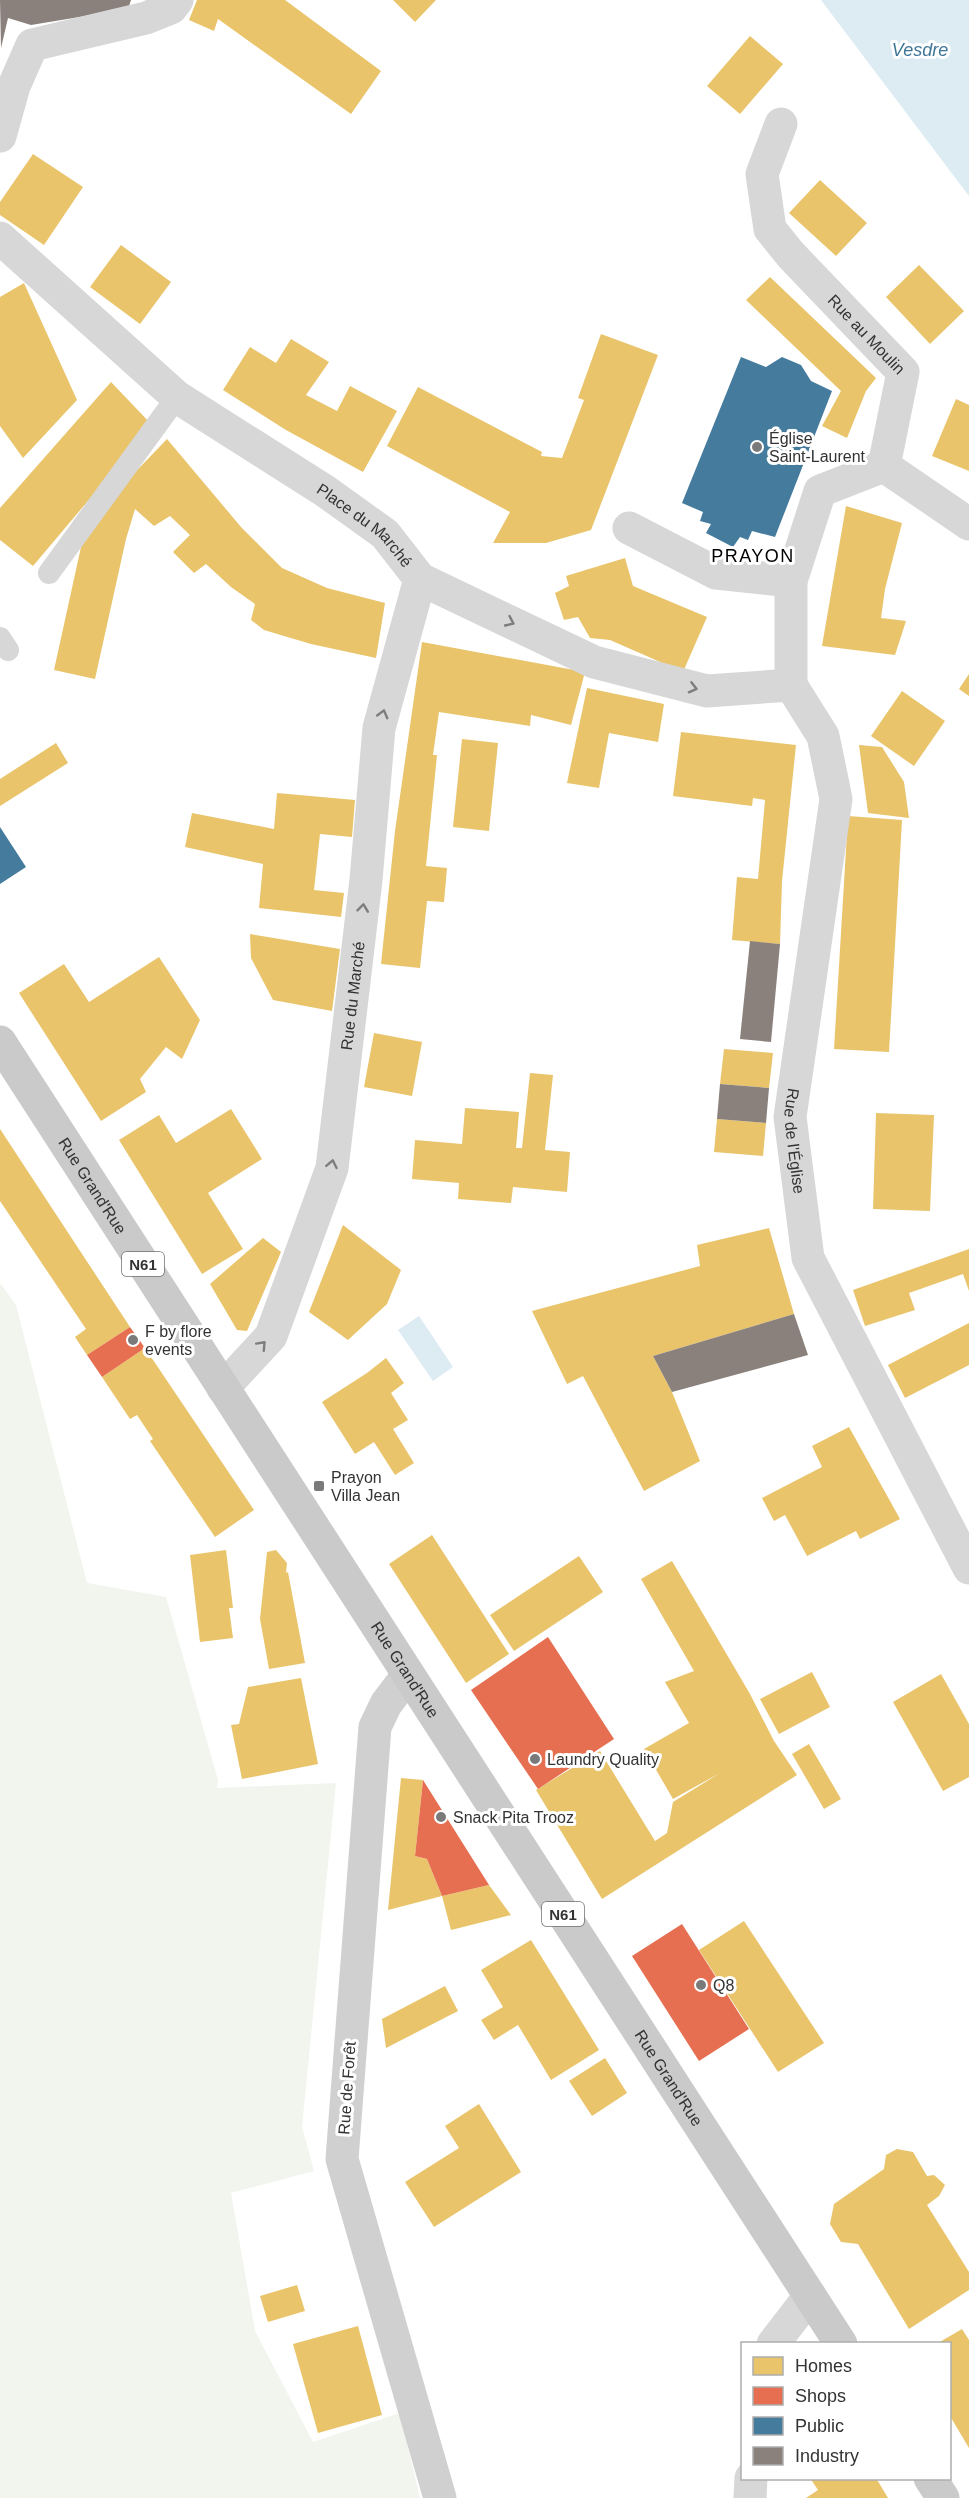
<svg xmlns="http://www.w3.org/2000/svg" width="969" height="2498" viewBox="0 0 969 2498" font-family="Helvetica,sans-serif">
<rect width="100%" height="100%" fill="#fff"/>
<polygon fill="#f1f5ed" points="0,1283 16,1305 87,1583 166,1597 218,1780 217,1788 336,1783 302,2127 314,2171 231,2193 255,2331 313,2442 400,2413 420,2498 0,2498"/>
<g fill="#ddebf3">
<polygon points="821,0 969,0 969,196"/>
<polygon points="419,1316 453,1367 433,1381 398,1330"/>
</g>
<g fill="#e9c46a">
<polygon points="197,0 285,0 381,71 351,114 218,19 214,31 189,20"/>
<polygon points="393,0 436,0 415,22"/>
<polygon points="750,36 783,64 740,114 707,86"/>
<polygon points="33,154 83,187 44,245 0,215 0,202"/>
<polygon points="820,180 867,223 836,256 789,213"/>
<polygon points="121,245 171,282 140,324 90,287"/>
<polygon points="919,265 964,311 930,344 886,297"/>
<polygon points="770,277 876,378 866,391 847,438 822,426 841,391 746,300"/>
<polygon points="24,283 77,400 23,458 0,426 0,297"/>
<polygon points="601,334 658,355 591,530 546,543 493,543 510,512 387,446 418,387 542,452 541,456 562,458 584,400 578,398"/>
<polygon points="291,339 329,362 306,395 337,411 350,386 397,411 363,472 286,430 223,390 250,347 276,363"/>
<polygon points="111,382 152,425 33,566 0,540 0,508"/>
<polygon points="956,399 969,405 969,471 932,456"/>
<polygon points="167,439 241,527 282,568 327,588 385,603 376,658 311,644 264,630 251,620 255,604 231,587 206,564 194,573 173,552 190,535 170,516 154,526 135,509 126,539 95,679 54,670 81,547 120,488"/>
<polygon points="846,506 902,523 885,589 881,618 906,621 895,655 822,646"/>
<polygon points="625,558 633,586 707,617 683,672 610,640 590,638 578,617 564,620 555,593 569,586 566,576"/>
<polygon points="422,642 585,672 571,725 531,715 530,726 439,712 433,755 437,755 426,866 447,868 444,902 427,901 420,968 381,964 395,831"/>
<polygon points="969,674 969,696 959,689"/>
<polygon points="587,688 664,704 658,742 609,733 599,788 567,783"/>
<polygon points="902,691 945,721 914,766 871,736"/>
<polygon points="681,732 796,745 782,881 780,944 732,940 737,877 758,879 765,800 753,798 752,806 673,796"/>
<polygon points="462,739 498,743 489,831 453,827"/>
<polygon points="56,743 68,763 0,806 0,779"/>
<polygon points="859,745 882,747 904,782 909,818 868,813"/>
<polygon points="277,793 355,800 352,837 320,834 314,890 344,893 341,917 259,908 263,864 185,847 192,813 274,829"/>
<polygon points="848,816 902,820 889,1052 834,1049"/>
<polygon points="250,934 340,949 332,1011 273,1000 251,958"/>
<polygon points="159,957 200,1020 182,1059 166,1047 140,1079 146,1092 101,1121 19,993 64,964 89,1002"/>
<polygon points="374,1033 422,1042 412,1096 364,1087"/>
<polygon points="724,1049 773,1053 769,1088 720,1084"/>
<polygon points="530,1073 553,1075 545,1150 570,1152 567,1192 513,1187 511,1203 458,1199 459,1183 412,1179 415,1140 462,1144 465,1108 519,1112 516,1148 522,1148"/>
<polygon points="231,1109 262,1159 208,1193 243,1249 202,1274 119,1140 159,1115 176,1143"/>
<polygon points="876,1113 934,1115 930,1211 873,1209"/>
<polygon points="717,1119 766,1123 763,1156 714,1152"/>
<polygon points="0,1129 130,1327 87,1355 75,1337 86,1329 0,1201"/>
<polygon points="343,1225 401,1270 387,1304 348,1340 309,1312"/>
<polygon points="769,1228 794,1314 653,1356 672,1392 700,1461 644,1491 583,1376 567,1384 532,1311 700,1266 697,1245"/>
<polygon points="263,1238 281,1252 247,1331 237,1330 210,1284"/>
<polygon points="969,1249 969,1291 963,1274 909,1293 915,1310 865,1326 853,1290"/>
<polygon points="969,1323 969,1365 905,1398 888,1365"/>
<polygon points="145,1348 254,1510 215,1537 150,1441 153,1439 137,1415 130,1419 102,1377"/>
<polygon points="386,1358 404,1383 391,1393 408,1420 393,1429 414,1463 395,1475 374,1442 355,1454 322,1402 367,1373"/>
<polygon points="849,1427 900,1519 860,1539 856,1531 807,1556 785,1515 774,1521 762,1498 822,1467 812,1446"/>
<polygon points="432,1535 509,1654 466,1683 389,1564"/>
<polygon points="226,1550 233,1608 229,1608 233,1638 200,1642 190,1555"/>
<polygon points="276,1550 287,1563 286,1573 288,1572 305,1663 269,1669 260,1619 267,1552"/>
<polygon points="579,1556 603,1592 514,1651 490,1615"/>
<polygon points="672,1561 750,1694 774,1741 797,1775 602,1899 536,1790 600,1751 655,1841 667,1833 673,1802 720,1773 673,1799 644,1749 689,1723 665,1682 694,1671 641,1579"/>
<polygon points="812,1672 830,1707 779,1734 760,1699"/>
<polygon points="941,1674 969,1724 969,1777 943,1791 893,1702"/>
<polygon points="301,1678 318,1764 242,1779 231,1725 239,1724 248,1687"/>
<polygon points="809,1744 841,1799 824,1809 792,1754"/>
<polygon points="401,1778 423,1780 415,1856 427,1859 442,1896 388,1910"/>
<polygon points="489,1885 511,1915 451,1930 442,1896"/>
<polygon points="744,1921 824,2043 778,2072 699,1950"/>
<polygon points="531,1940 599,2050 551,2080 518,2025 494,2040 481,2020 503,2007 481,1970"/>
<polygon points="445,1986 458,2011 386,2048 382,2019"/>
<polygon points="605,2058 627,2093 592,2116 569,2081"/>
<polygon points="479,2104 521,2172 434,2227 405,2182 459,2148 445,2126"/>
<polygon points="897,2149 913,2152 927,2176 934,2175 945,2185 939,2196 927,2205 969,2272 969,2290 909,2329 858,2244 841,2242 830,2224 834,2204 884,2169 886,2155"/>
<polygon points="297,2285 305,2311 268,2322 260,2296"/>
<polygon points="358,2326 382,2415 318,2433 293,2344"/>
<polygon points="962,2329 969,2340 969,2448 950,2416 950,2343 938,2343"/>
<polygon points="810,2478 876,2478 888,2498 806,2498 818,2490"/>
</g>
<g fill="#e76f51">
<polygon points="130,1327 145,1348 102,1377 87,1355"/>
<polygon points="548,1637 614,1739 538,1789 471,1690"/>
<polygon points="423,1780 489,1885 442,1896 427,1859 415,1856"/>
<polygon points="682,1924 749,2029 699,2061 632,1956"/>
</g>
<g fill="#457b9d">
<polygon points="741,357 766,367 782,357 801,365 811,381 832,391 775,537 752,531 748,540 740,537 733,547 706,533 711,524 700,521 703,512 682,503"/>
<polygon points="0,827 26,867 0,884"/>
</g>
<g fill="#8a817c">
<polygon points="0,0 131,0 128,9 31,25 8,18 1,48"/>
<polygon points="750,941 780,944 771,1042 740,1039"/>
<polygon points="720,1084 769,1088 766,1123 717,1119"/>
<polygon points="794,1314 808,1355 672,1392 653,1356"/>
</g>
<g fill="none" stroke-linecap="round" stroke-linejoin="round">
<g stroke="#d7d7d7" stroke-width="22">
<polyline points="49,573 177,397"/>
<polyline points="0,638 8,650"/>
</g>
<g stroke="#d7d7d7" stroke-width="33">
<path id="s1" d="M781 124 762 174 770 229 791 255 903 372 884 466"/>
<polyline points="0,136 14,86 32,45 146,18 171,8 177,0"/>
<path id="s2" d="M0 238 177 397 325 491 385 534 420 579 594 662 707 691 791 685"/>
<polyline points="884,466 969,524"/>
<polyline points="629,528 716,573 791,581"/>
<path id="s3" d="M791 685 823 736 836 799 790 1117 808 1258 969 1568"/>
<polyline points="791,685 791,581 820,491 884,466"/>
<path id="s4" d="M223 1388 271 1336 332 1168 366 880 379 728 420 579"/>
<polyline points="773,2344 810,2296"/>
<polyline points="750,2498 751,2478"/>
</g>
<polyline stroke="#d0d0d0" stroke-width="33" points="408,1675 386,1704 375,1727 342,2159 440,2498"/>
<g stroke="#cacaca" stroke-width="33">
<path id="s5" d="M0 1042 841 2344"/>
<polyline points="930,2478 943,2498"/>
</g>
</g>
<defs><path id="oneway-chevron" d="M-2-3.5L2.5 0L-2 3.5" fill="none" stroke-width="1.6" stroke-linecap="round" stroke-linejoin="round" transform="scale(1.5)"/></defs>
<g stroke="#7d7d7d">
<use href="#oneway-chevron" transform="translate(510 622) rotate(25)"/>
<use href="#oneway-chevron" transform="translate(693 688) rotate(14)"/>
<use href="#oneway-chevron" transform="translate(383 714) rotate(-75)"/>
<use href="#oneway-chevron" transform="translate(363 908) rotate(-83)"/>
<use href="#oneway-chevron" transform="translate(332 1164) rotate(-79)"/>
<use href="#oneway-chevron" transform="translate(262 1345) rotate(-47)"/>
</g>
<g fill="#7a7a7a" stroke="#fff" stroke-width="2">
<circle cx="757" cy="447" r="6"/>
<circle cx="133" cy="1340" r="6"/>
<rect x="313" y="1480" width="12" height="12" rx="3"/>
<circle cx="535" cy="1759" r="6"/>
<circle cx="441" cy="1817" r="6"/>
<circle cx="701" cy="1985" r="6"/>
</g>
<g text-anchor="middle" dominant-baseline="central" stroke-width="6" stroke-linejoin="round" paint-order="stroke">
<g fill="#fff" stroke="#707070" stroke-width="1.5">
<rect x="122" y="1252" width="42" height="24" rx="4.5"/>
<rect x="542" y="1902" width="42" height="24" rx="4.5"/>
</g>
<g font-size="15" font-weight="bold" fill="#333">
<text x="143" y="1264">N61</text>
<text x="563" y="1914">N61</text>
</g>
<g font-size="16" fill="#333" stroke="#fff">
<text stroke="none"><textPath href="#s1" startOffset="252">Rue au Moulin</textPath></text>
<text stroke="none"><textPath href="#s2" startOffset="466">Place du Marché</textPath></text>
<text stroke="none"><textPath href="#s4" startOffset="423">Rue du Marché</textPath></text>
<text stroke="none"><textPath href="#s3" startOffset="470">Rue de l'Église</textPath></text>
<text stroke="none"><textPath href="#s5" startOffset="171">Rue Grand'Rue</textPath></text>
<text stroke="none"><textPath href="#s5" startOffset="747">Rue Grand'Rue</textPath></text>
<text stroke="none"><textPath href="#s5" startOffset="1233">Rue Grand'Rue</textPath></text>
<text transform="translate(347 2088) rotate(-86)">Rue de Forêt</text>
</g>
<g font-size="16" fill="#333" stroke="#fff" text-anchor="start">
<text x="769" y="438">Église<tspan x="769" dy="18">Saint-Laurent</tspan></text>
<text x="145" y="1331">F by flore<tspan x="145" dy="18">events</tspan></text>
<text x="331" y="1477">Prayon<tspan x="331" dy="18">Villa Jean</tspan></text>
<text x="547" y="1759">Laundry Quality</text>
<text x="453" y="1817">Snack Pita Trooz</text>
<text x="713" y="1985">Q8</text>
</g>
<g font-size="18" font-style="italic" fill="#3f7597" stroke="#fff">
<text x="920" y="50">Vesdre</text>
</g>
<g font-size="18" letter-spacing="1.5" fill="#000" stroke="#fff">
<text x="753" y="556">PRAYON</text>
</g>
</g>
<rect x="741" y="2342" width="210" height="138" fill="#ffffff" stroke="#adadad" stroke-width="1.5"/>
<rect x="753" y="2357" width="30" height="18" fill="#e9c46a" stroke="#adadad" stroke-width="1.5"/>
<text x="795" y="2372" font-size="18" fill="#333333">Homes</text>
<rect x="753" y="2387" width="30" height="18" fill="#e76f51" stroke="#adadad" stroke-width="1.5"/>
<text x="795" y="2402" font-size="18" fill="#333333">Shops</text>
<rect x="753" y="2417" width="30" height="18" fill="#457b9d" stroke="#adadad" stroke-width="1.5"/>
<text x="795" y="2432" font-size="18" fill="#333333">Public</text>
<rect x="753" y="2447" width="30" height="18" fill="#8a817c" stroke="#adadad" stroke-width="1.5"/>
<text x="795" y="2462" font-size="18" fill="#333333">Industry</text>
</svg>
